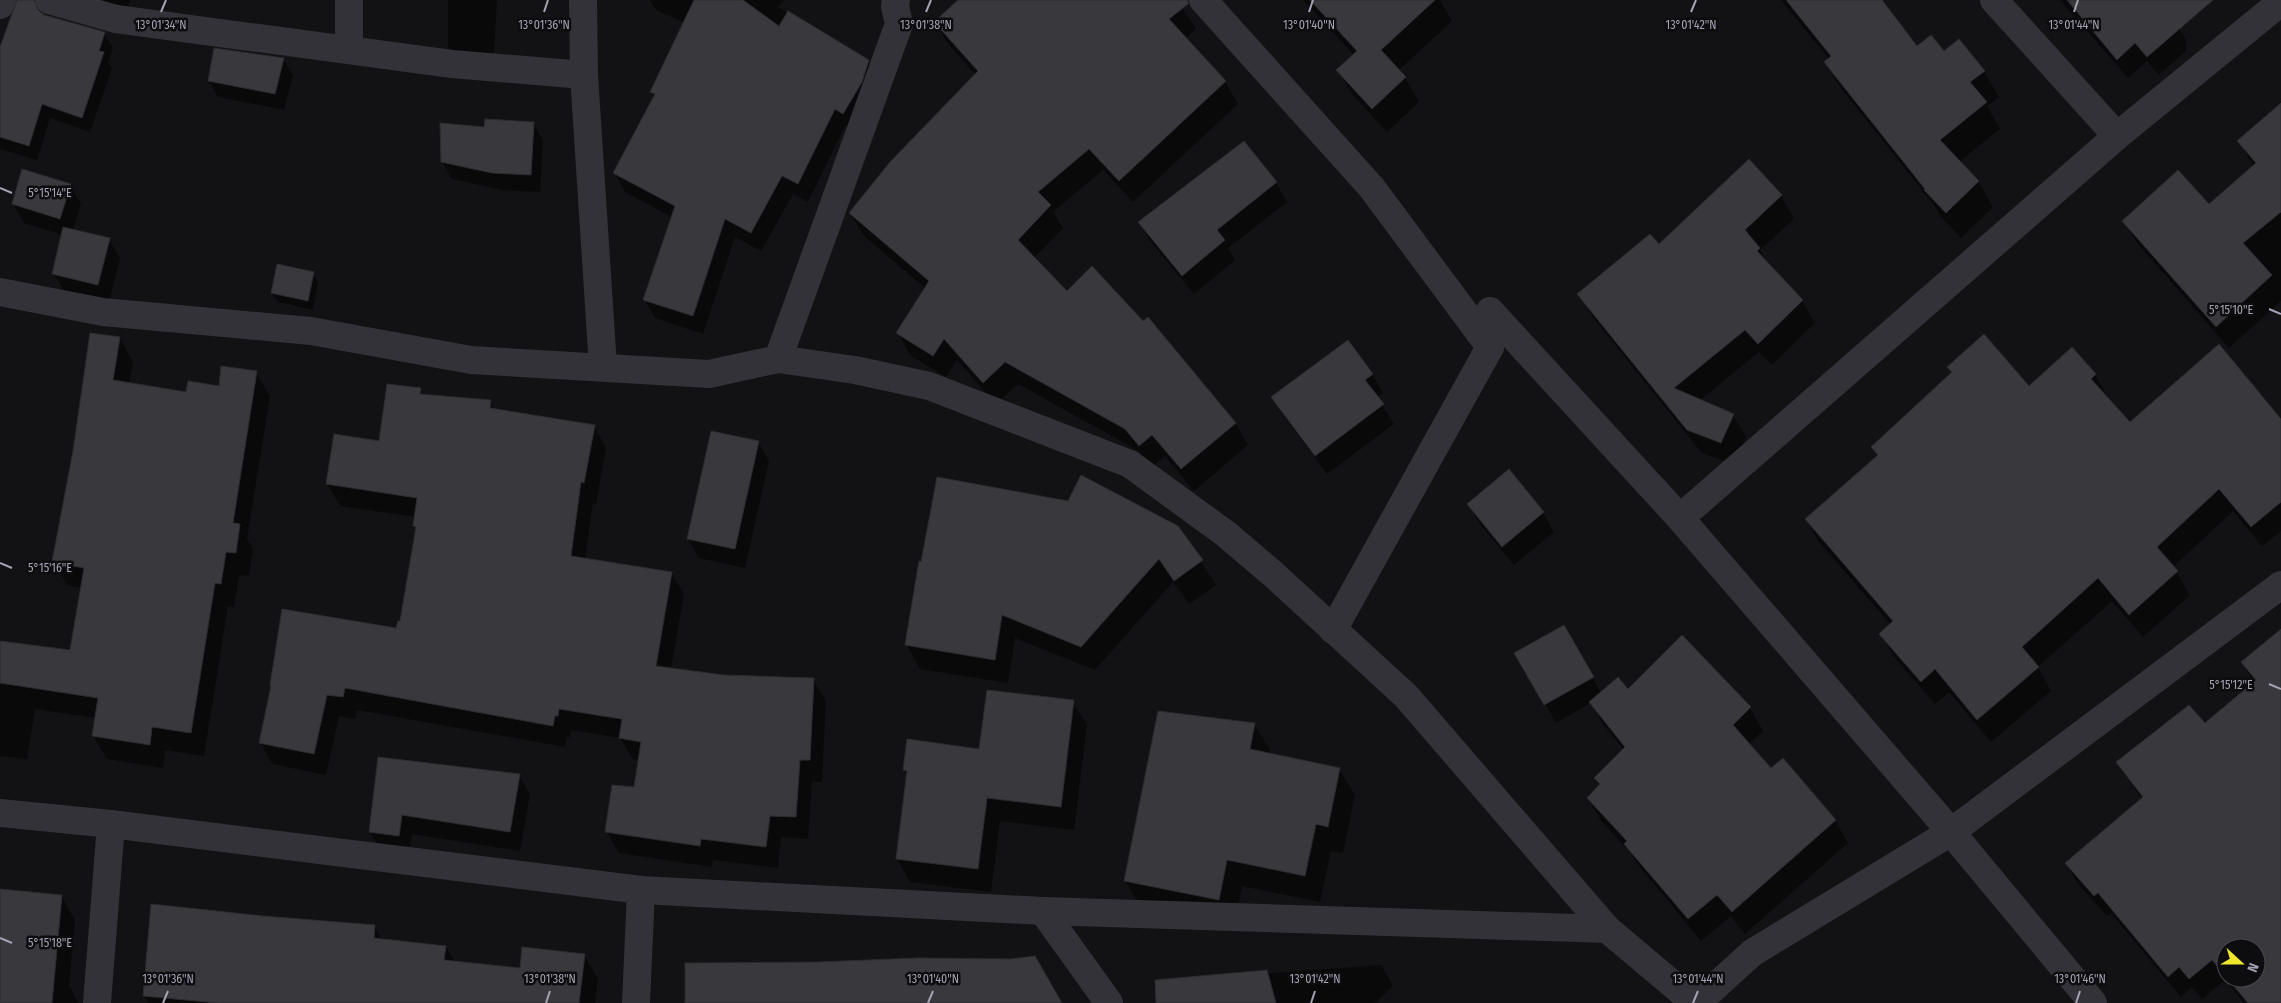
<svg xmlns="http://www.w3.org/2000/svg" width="2281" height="1003" viewBox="0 0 2281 1003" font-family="'Fira Sans Condensed',sans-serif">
<rect width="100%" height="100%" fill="#121113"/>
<g fill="#0007" fill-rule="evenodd">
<polygon points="41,0 130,0 124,19"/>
<polygon points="448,0 497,0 493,66 457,63 448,47"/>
<polygon points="650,0 784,0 778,7 868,61 879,79 854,131 845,126 808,202 793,194 761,251 735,237 703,334 655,318 645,300 672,217 625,192 615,173 655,98 651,92 685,23 656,10"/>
<polygon points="960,0 1177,0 1196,29 1185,38 1225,82 1238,104 1133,202 1103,170 1053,212 1063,228 1034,258 1067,292 1235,423 1248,445 1194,491 1165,456 1152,467 1139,451 1018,384 996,404 957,360 946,377 910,355 898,333 926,289 863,235 850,213 976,75 948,44 935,22"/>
<polygon points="1303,0 1440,0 1452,21 1399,70 1405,78 1419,102 1387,132 1352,94 1338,70 1354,55"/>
<polygon points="1781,0 1878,0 1917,48 1944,53 1984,71 1999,97 1987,106 2000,129 1959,162 1978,181 1993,207 1961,238 1940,216 1934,205 1840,87 1825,62 1829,59"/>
<polygon points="2060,0 2157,0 2175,21 2186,40 2186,51 2159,75 2147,61 2128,78"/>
<polygon points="34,1 42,15 104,33 113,48 108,62 112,68 90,132 50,118 37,160 0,149 0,50 10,18 17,5"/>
<polygon points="283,59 293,75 284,110 218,97 209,81"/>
<polygon points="2281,112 2281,301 2229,348 2137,243 2124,221 2209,206 2254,167 2239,141"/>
<polygon points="533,123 543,140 540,192 502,190 452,179 442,162 486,129"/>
<polygon points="1244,142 1276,183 1287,202 1228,248 1235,260 1194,294 1150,241 1140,223"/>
<polygon points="1749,161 1781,196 1794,219 1760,250 1769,266 1802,301 1815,323 1772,365 1759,352 1699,401 1733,415 1746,437 1734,465 1701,452 1592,316 1579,294 1659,246"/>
<polygon points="70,185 81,204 73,230 109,239 120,258 109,303 65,292 54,274 63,235 24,223 13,204"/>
<polygon points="313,273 318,283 313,310 278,302 272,293"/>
<polygon points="120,338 133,362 129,384 187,393 220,387 256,373 270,396 247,539 253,549 249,576 239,575 234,607 228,606 204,756 165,750 163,768 107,759 93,736 96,718 35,709 27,759 0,756 0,642 71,652 82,588 67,585 54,562"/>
<polygon points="2219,346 2281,418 2281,531 2262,546 2233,511 2173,567 2190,595 2143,637 2112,601 2038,667 2051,691 1991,742 1949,692 1935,704 1894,657 1881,634 1891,625 1819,542 1806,519 1878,456 1873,447 1952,373 1949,367 2029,387 2095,375 2108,397 2107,399 2129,424"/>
<polygon points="1372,374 1383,393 1377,397 1394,424 1327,474 1284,416 1273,397"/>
<polygon points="420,389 423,395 490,401 495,410 594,426 606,448 596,504 593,503 585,559 671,573 684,594 671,669 723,676 813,680 826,701 822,782 812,781 808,839 781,837 778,868 713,860 712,867 619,853 606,831 635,789 639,761 633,759 620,738 571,730 570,737 567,737 565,747 357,710 355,719 339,716 326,775 272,764 260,742 397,629 401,623 417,530 414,526 416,517 340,506 327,484 380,443"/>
<polygon points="758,442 769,461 745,568 699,558 688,539"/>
<polygon points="1508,471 1543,513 1554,532 1514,565 1479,523 1469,504"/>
<polygon points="1177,526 1216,585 1189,604 1173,582 1095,670 1015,638 1008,683 920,669 907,645"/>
<polygon points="1564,626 1601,693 1627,691 1750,708 1763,731 1749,744 1771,769 1835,820 1848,843 1745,934 1731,916 1701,941 1639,866 1631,853 1601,821 1588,798 1600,787 1595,779 1624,750 1603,724 1591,703 1556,723 1516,653"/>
<path d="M2281 631V1003H2244L2225 980 2202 999 2192 987 2181 997 2111 913 2107 916 2078 884 2066 863 2142 799 2117 762 2205 724 2254 683 2243 663ZM2226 948H2256V978H2226Z"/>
<polygon points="1073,702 1087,725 1074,830 1000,821 991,892 910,882 897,859 907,776 904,770 980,751"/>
<polygon points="1254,724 1270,750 1269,754 1339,769 1355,795 1343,853 1331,851 1320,902 1242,886 1234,926 1141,908 1125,881"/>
<polygon points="380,758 519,775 530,794 520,851 412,834 409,854 381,851 370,832"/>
<polygon points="0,890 62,897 75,920 69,985 78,1003 0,1003"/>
<polygon points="262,918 374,926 382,940 446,947 455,962 521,970 584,955 598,979 595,1003 148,1003 144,995"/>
<polygon points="1381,965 1393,986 1375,1003 1173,1003 1166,981"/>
</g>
<g fill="#39383d" stroke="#2c2b2f">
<polygon points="17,0 34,0 38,10 44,15 105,32 99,51 104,52 82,118 42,104 29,146 0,137 0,47"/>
<polygon points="694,0 743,0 779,26 788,11 869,60 862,82 843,114 835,109 798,184 782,176 751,233 725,219 693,316 643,300 675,206 613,173 655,94 650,92"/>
<polygon points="958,0 1188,0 1188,4 1169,19 1226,81 1119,181 1089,149 1038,192 1051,205 1018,240 1067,291 1092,266 1143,321 1148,317 1236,423 1181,469 1152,435 1139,446 1125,429 1005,362 983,383 944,339 933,356 896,333 929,281 849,213 890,162 978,71 934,22"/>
<polygon points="1310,0 1435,0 1381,50 1406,77 1372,109 1336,70 1357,51"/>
<polygon points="1786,0 1882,0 1917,46 1931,35 1944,51 1959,39 1985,71 1970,82 1987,102 1940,140 1979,181 1946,213 1924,190 1925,189 1824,62 1831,56"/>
<polygon points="2067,0 2213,0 2147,57 2135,43 2117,60"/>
<polygon points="214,48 284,58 275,94 208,81"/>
<polygon points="2281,103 2281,212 2243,243 2272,275 2216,327 2122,221 2178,170 2209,204 2256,163 2237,141"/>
<polygon points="485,119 534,122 531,175 492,173 441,162 440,123 484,127"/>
<polygon points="1244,141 1277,182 1217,230 1225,240 1182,276 1138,222"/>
<polygon points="1749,159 1782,195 1745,230 1760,248 1757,251 1803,300 1758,344 1745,330 1674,388 1734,414 1721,443 1687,430 1577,294 1650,234 1659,244"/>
<polygon points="22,169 71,184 60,219 12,204"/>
<polygon points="63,227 110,238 98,285 52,274"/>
<polygon points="277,264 314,272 308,301 271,293"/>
<polygon points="90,333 120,337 113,380 186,392 188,381 219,386 221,366 257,371 233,523 240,524 236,553 226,552 221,584 215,583 191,733 152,727 150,745 92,736 98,698 0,683 0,641 70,650 84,568 52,562 73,451"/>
<polygon points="1984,334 2029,386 2072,347 2096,374 2091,379 2130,422 2219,344 2281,419 2281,502 2251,527 2219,489 2157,547 2178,571 2129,615 2098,578 2022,647 2039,667 1977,720 1935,669 1921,682 1879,634 1893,621 1805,519 1878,455 1871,447 1952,372 1947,367"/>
<polygon points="1348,340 1373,374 1365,380 1384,404 1315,456 1271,397"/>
<polygon points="387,384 421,388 420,394 491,400 490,408 595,425 584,483 581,482 571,556 672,572 656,666 723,675 814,678 810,760 800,760 796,817 770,816 766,847 701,839 700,846 605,832 612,785 634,787 641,742 619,738 622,719 559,709 558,716 555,716 553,726 345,688 343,697 327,695 314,754 259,743 271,686 270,685 282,609 396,628 398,621 400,621 416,527 413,526 417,498 326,484 334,434 379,441"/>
<polygon points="711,431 759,441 735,549 687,539"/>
<polygon points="1509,469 1544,512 1502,547 1467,504"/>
<polygon points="1081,475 1178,526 1203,560 1174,581 1159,559 1081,647 1002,615 995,660 905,645 919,561 921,562 937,477 1068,501"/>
<polygon points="1564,625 1594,677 1544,705 1514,653"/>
<polygon points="2281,629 2281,1003 2248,1003 2227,978 2256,978 2256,948 2226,948 2226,976 2212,960 2189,979 2179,967 2168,977 2098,893 2094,896 2065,863 2143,797 2116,762 2189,705 2205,723 2256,680 2241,662"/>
<polygon points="1682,635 1751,707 1733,725 1771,768 1783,758 1836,820 1732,912 1717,895 1688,919 1624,844 1627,841 1587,798 1600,784 1594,778 1625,747 1589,702 1618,677 1628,689"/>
<polygon points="987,690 1074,700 1061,807 987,798 978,869 896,859 907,771 903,770 907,739 979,749"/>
<polygon points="1158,711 1255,723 1250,749 1340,768 1328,827 1316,824 1305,876 1227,860 1219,900 1124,881"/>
<polygon points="378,757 520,774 510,832 402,815 399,836 369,832"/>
<polygon points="0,889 62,895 52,1003 0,1003"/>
<polygon points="151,904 263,916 375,925 374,938 446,946 444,960 520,968 522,947 585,954 579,1003 218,1003 143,996"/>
<polygon points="1035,956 1062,1003 685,1003 685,963 819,962 917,958 1011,959"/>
<polygon points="1267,970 1276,1003 1156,1003 1155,980"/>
</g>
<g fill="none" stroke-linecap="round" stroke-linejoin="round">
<g stroke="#333238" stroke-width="28">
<polyline points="49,0 116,19 452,64 584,75"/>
<polyline points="583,0 584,75 603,367"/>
<polyline points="1203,0 1372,188 1490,347 1490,311 1680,518 1951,832 2093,1003"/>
<polyline points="1994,0 2117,136"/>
<polyline points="0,5 2,0"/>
<polyline points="349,49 349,0"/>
<polyline points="0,292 103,312 311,331 471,360 709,374 778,359 855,370 929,386 1130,464 1226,534 1273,574 1406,696 1607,929 1695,1003"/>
<polyline points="778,359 899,24 895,6 896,0"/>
<polyline points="1680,518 2117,136 2281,2"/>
<polyline points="1333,630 1490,347"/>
<polyline points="0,813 111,824 641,890 1043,911 1607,929"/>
<polyline points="1043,911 1109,1003"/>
<polyline points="97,1003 111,824"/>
<polyline points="636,1003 641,890"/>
<polyline points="1697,1003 1752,953 1951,832 2281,585"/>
</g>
</g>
<path fill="none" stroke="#a3a3b3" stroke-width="2" d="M161 12 166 0M544 12 548 0M926 12 931 0M1309 12 1313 0M1691 12 1696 0M2074 12 2078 0M0 188 12 193M2269 309 2281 314M0 563 12 568M2269 684 2281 689M0 938 12 943M163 1003 168 991M546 1003 550 991M928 1003 933 991M1311 1003 1315 991M1693 1003 1698 991M2076 1003 2080 991"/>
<g font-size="12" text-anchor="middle" fill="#a3a3b3" stroke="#0d0c0e" stroke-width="5" stroke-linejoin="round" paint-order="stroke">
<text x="161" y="29">13°01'34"N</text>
<text x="544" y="29">13°01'36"N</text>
<text x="926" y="29">13°01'38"N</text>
<text x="1309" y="29">13°01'40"N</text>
<text x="1691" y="29">13°01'42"N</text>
<text x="2074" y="29">13°01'44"N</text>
<text x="50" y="197">5°15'14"E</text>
<text x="2231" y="314">5°15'10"E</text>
<text x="50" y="572">5°15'16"E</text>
<text x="2231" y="689">5°15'12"E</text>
<text x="50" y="947">5°15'18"E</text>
<text x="168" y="983">13°01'36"N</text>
<text x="550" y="983">13°01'38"N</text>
<text x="933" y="983">13°01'40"N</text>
<text x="1315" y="983">13°01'42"N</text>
<text x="1698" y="983">13°01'44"N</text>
<text x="2080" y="983">13°01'46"N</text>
</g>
<g transform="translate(2241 963) rotate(111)"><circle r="24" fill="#0d0c0e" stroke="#494850"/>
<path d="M0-4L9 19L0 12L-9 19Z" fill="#f0e72c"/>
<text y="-8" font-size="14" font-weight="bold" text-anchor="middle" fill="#a3a3b3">N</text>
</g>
</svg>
